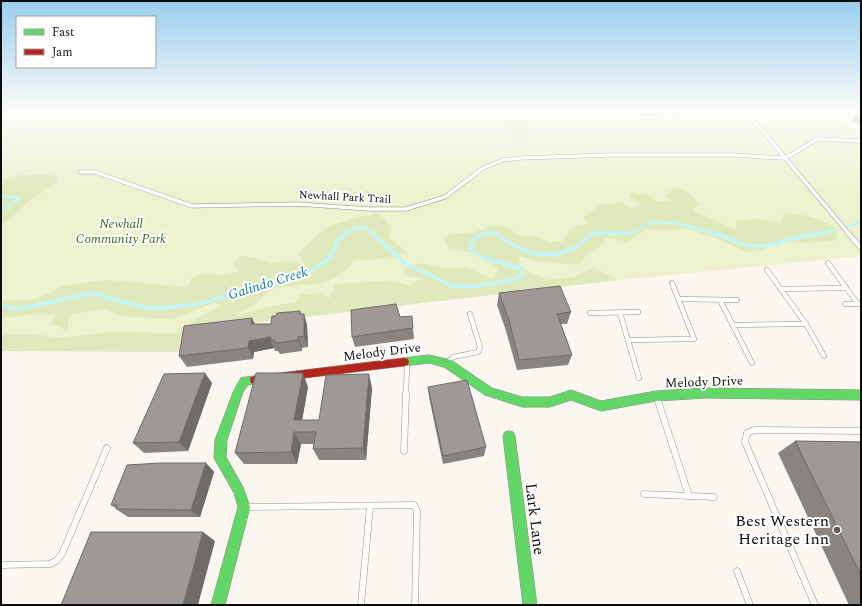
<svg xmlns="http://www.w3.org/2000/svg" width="862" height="606" viewBox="0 0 862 606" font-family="Spectral,serif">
<rect width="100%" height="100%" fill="#fbf6f0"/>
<polygon fill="#edf1ce" points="1,112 819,112 861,130 861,256 591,283 195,330 193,330 177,352 1,351"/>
<g fill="#e0e9bb">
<polygon points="526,112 547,112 525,113 531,139 513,138 509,131 501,126 507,119 504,115"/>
<polygon points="42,174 57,176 58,182 28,202 7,222 1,223 1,179 15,176"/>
<path d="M675 187 691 194 699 205 693 210 736 230V221L755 219 780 223 784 213C805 215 820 217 837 229V240L805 243 785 241 762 250 747 252 713 237 685 228 669 230 647 229 627 242 605 237 603 245 590 251 579 265 537 261 519 256 520 268 548 280 573 277 593 267 618 280 193 330 177 352 1 351V334H33L62 338 108 332 177 333 198 318 221 306 215 302 174 319 119 316 106 308 69 315 67 330 51 324 56 315 37 314 1 318V300L4 301 36 299 65 285 109 280 187 287 192 278 203 274 223 275 238 272 233 263 241 256 256 258 270 263 288 261 303 264 298 253 317 235 331 225 376 213 385 219 391 228 389 237 408 253 387 259 355 260C329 292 312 281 277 288 267 290 261 300 252 306 246 310 239 313 234 317L263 308 297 302 299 295 317 293 330 298 334 284 392 281 408 285 422 279 405 275 403 268 422 263 446 269 465 267 493 279 498 268C481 256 469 251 448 248L444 238C452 232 459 235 468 233 477 232 485 229 493 225L508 228 521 236H538L548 243 563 241C569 227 574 226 587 224L584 217 601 204H613L619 202 631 208 641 205 630 197 632 192 648 195 659 202 671 201 666 195Z"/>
</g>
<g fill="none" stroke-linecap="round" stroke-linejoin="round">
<g stroke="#c3f5f8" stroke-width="2.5">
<polyline points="1,197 6,196 20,198 1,210"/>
<polyline points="847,227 861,222"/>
<polyline points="343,234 357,228 365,227 373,234"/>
<polyline points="485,234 494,232 497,234"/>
<polyline points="592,234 628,233 637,231 651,222 682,224 716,234"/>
<polyline points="820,234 837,229"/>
</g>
<g stroke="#c3f5f8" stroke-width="3.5">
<polyline points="372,233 406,264 453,286 476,286 501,282 517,278 523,274 520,268 481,257 470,248 476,236 490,233"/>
<path d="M495 233C504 239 515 248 525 251 552 260 574 252 593 233H628"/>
<polyline points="714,233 745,245 760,246 776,244 793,238 823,233"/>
<polyline points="1,306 18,309 93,293 142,307 161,308 198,304 306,274 330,258 337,241 346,233"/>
</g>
<defs>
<g id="lane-far2">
<polyline points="631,112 635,118"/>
<polyline points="741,112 755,122 849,234"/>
<polyline points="582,120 743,114"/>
<polyline points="80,172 95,172 192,206 297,204 369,209 406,209 445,197 483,168 503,160 520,158 610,155 733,155 783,158 791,155 817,139 861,141"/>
</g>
<g id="lane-far1">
<polyline points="848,233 861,248"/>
<polyline points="828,263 858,304"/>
<polyline points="767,270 806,324 824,356"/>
<polyline points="780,289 846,288"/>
<polyline points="679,299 737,300"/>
<polyline points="720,300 752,363"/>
<polyline points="845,304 861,304"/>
<polyline points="590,313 638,312"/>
<polyline points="620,313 639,378"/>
<polyline points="733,325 806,324"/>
<polyline points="628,340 694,339 672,283"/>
<polyline points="447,363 453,357 478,352 480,347 470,314"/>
<polyline points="406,395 407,363"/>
</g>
<g id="lane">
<polyline points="657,398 689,496"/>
<polyline points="404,451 406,394"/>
<polyline points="644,494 714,497"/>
<polyline points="249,507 414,505 417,511 415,605"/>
<polyline points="1,565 50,564 56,561 62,554 107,448"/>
<polyline points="737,571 750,605"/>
<polyline points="361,605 370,506"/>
<polyline points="815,605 745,442 747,433 754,430 861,431"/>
</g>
<polygon id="street" points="829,112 835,112 827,121 823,121 822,120"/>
<g id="fast">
<polygon points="429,355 451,360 492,388 522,397 550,397 571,390 601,401 656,391 706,388 861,390 861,400 706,398 656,401 601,411 571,400 550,407 522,407 485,395 444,367 429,363 404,366 400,365 399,362 400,359 404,358"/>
<polygon points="255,376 259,377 260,380 259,383 248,385 243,392 227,440 226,457 243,487 250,507 225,605 211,605 238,507 234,493 214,458 215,440 234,390 241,378"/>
<polygon points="509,431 513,432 515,436 537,605 523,605 503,436 505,432"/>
</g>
<polygon id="jam" points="404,358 408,359 409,362 408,365 404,366 255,384 251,383 250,380 251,377 255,376"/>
</defs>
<use href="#lane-far2" stroke="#94918f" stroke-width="4.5"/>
<use href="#lane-far1" stroke="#94918f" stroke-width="5.5"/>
<use href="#lane" stroke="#94918f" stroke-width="7"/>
<use href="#street" stroke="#94918f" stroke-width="1"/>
<use href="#fast" stroke="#8a8885" stroke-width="1"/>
<use href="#jam" stroke="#8a8885" stroke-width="1"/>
<use href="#lane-far2" stroke="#fefefd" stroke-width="3.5"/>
<use href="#lane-far1" stroke="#fefefd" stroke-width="4.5"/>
<use href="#lane" stroke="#fefefd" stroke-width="6"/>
<use href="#street" fill="#fefefd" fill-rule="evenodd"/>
<use href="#fast" fill="#63d668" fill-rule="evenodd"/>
<use href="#jam" fill="#b3261e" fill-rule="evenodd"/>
</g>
<g fill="#888481">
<polygon points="855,112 861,112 861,126 852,121 854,118 852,117"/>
<polygon points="499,293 571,312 567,324 561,324 572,355 568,365 517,370 506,331 497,305"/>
<polygon points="300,311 301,314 304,314 307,325 308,347 302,348 302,351 280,354 278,351 275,351 274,348 254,352 253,359 187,367 179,356 255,324 271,324 276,316"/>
<polygon points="400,317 413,328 414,339 355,347 352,337"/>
<polygon points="212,383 188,451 144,453 133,443"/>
<polygon points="308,387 302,420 319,420 372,388 366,460 319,460 313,449 314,444 301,444 297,464 244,464 235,453"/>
<polygon points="428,387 486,447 484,456 443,464 429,397"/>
<polygon points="795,441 861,442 861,605 849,605 778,453"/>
<polygon points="206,463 214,472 200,517 128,517 116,509 116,508 111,505"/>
</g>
<g fill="#6f6b69">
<polygon points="300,311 304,322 304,314 307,325 308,347 304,336"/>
<polygon points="252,318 257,329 251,324"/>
<polygon points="271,337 270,340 274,348 254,352 253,359 248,348 249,341"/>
<polygon points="298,337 302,348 302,351 298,340"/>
<polygon points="205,373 212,383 188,451 179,442"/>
<polygon points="303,373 308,387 300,432 294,420"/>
<polygon points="369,374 372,388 366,460 363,448"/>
<polygon points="294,432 301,444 297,464 291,452"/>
<polygon points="206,463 214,472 200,517 191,510"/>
<polygon points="203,532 215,541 198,605 183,605"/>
</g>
<g fill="#9e9996" stroke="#6f6b69">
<polygon points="861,113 861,116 857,114"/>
<polygon points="560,286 571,312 557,314 572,355 519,360 509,320 499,293"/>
<polygon points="396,304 400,317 412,316 413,328 352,337 351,310"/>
<polygon points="300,311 300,314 304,314 304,336 298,337 298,340 275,343 275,340 270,340 271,337 249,341 248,348 179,356 184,326 252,318 251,324 271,324 272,316 276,316 277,313"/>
<polygon points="205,373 179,442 133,443 164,374"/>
<polygon points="256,373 303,373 294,420 319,420 326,375 369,374 363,448 313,449 316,432 294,432 291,452 235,453"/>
<polygon points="467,380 486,447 443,456 428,387"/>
<polygon points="795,441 861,442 861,575"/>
<polygon points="160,463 206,463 191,510 116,509 117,505 111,505 127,465"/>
<polygon points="91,532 203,532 183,605 61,605"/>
</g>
<linearGradient id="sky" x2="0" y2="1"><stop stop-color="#99ceee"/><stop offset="0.57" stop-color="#fdfbf8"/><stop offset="1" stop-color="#fdfbf8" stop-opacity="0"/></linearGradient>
<rect width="862" height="196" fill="url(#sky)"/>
<circle fill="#605e5c" stroke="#fff" stroke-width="1.5" cx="837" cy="530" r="4"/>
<g text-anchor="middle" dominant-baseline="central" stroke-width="4" stroke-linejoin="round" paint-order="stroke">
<g font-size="11" fill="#0c0c0c" stroke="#fff">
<text transform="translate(345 197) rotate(3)">Newhall Park Trail</text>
</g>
<g font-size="13" font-style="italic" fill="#3f6a17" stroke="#fff">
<text x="121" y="224">Newhall<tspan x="121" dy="15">Community Park</tspan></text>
</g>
<g font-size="13" fill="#0c0c0c" stroke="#fff">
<text transform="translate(382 352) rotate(-7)">Melody Drive</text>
<text transform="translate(704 382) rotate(-2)">Melody Drive</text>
</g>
<g font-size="14" font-style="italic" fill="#0c7d92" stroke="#fff">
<text transform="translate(268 283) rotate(-17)">Galindo Creek</text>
</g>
<g font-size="16" fill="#0c0c0c" stroke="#fff">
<text transform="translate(535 519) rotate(83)">Lark Lane</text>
</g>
<g font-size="16" fill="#0c0c0c" stroke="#fff" text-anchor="end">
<text x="829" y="521">Best Western<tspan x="829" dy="18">Heritage Inn</tspan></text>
</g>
</g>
<rect width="862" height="606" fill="none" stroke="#0c0c0c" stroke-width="4"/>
<rect x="16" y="16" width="140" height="52" fill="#ffffff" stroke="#9e9e9e"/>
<rect x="24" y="29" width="20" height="6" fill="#63d668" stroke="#9e9e9e"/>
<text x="52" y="36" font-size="12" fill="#0c0c0c">Fast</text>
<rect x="24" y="49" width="20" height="6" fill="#b3261e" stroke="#9e9e9e"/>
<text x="52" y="56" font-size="12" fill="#0c0c0c">Jam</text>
</svg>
